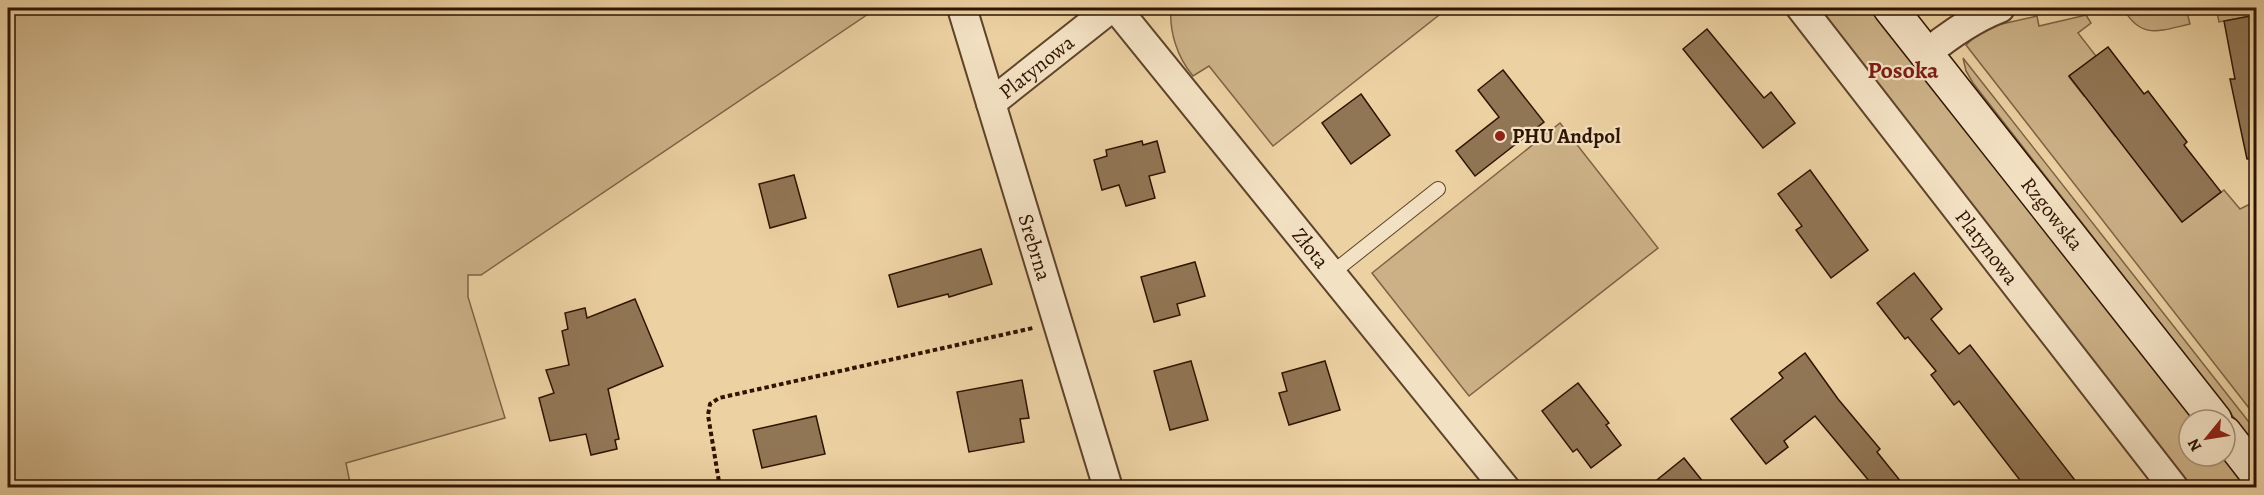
<svg xmlns="http://www.w3.org/2000/svg" width="2264" height="495" viewBox="0 0 2264 495" font-family="Alegreya,serif">
<rect width="100%" height="100%" fill="#ecd1a2"/>
<filter id="stains"><feTurbulence type="fractalNoise" baseFrequency=".00333" numOctaves="4"/><feColorMatrix values="0 0 0 0 .2 0 0 0 0 .09 0 0 0 0 .02 0 0 0 .5 -.17"/></filter>
<radialGradient id="worn" r=".72"><stop offset=".6" stop-color="#630" stop-opacity="0"/><stop offset="1" stop-color="#630" stop-opacity=".3"/></radialGradient>
<g fill="#ccb187" stroke="#7e6244" stroke-width="1.5">
<polygon points="8,8 877,8 481,275 468,275 468,297 505,418 346,463 351,488 8,487"/>
<path d="M1171 8H1448L1273 146 1209 66 1193 76C1177 57 1169 31 1171 8Z"/>
<polygon points="1807,8 1878,8 2201,420 2189,420 2189,456 2225,456 2254,487 2188,487 2162,452"/>
<path d="M2123 8H2186L2190 24C2159 31 2141 40 2123 8Z"/>
<polygon points="2216,8 2256,8 2256,15 2219,22"/>
<polygon points="2086,15 2091,23 2078,33 2096,56 2069,77 2084,96 2089,93 2100,116 2115,136 2142,115 2136,162 2182,222 2224,190 2240,209 2256,201 2256,417 1966,45 1984,28 2037,16 2039,26"/>
<polygon points="1963,58 2256,431 2256,446 1973,83 1966,71"/>
<polygon points="1560,123 1658,248 1469,396 1372,273"/>
</g>
<g fill="#917655" stroke="#2f1402" stroke-width="1.5">
<polygon points="2256,15 2256,158 2247,159 2230,79 2235,79 2224,21"/>
<polygon points="1707,29 1764,98 1771,92 1795,123 1763,148 1683,49"/>
<polygon points="2108,47 2144,94 2148,91 2187,142 2184,145 2221,192 2182,222 2069,76"/>
<polygon points="1503,70 1544,122 1475,176 1456,151 1499,117 1478,90"/>
<polygon points="1361,94 1390,135 1351,164 1322,123"/>
<polygon points="1142,141 1143,145 1157,141 1165,172 1149,176 1155,198 1126,206 1119,185 1102,190 1094,160 1107,156 1106,150"/>
<polygon points="1810,170 1868,250 1831,278 1796,230 1802,226 1778,194"/>
<polygon points="794,175 806,218 770,228 759,184"/>
<polygon points="981,249 992,284 949,297 948,294 898,307 889,275"/>
<polygon points="1195,262 1205,296 1177,304 1180,315 1154,322 1141,277"/>
<polygon points="1914,273 1942,309 1931,319 1959,354 1970,345 2081,488 2026,488 1959,401 1954,405 1931,375 1936,371 1908,337 1905,339 1877,303"/>
<polygon points="635,299 663,366 608,389 619,439 615,440 617,449 591,455 586,434 550,441 539,398 554,393 546,370 569,365 562,331 568,329 565,313 585,308 587,318"/>
<polygon points="1805,353 1838,399 1880,449 1877,452 1906,488 1875,488 1815,416 1784,441 1788,447 1766,464 1731,419 1783,378 1779,373"/>
<polygon points="1191,361 1208,420 1170,430 1154,371"/>
<polygon points="1325,361 1340,410 1289,425 1279,393 1287,391 1282,373"/>
<polygon points="1022,380 1029,418 1020,419 1024,442 969,452 957,392"/>
<polygon points="1578,383 1609,423 1606,425 1621,445 1591,468 1577,449 1573,452 1542,411"/>
<polygon points="816,416 825,454 762,468 753,430"/>
<polygon points="1684,458 1708,488 1647,488"/>
</g>
<g fill="none" stroke-linecap="round" stroke-linejoin="round">
<defs>
<polyline id="lane" points="1332,273 1438,189"/>
<g id="street">
<path id="s1" d="M962 8 1108 488"/>
<path id="s2" d="M1116 8 1505 488"/>
<path id="s3" d="M1801 8 2174 488"/>
<path d="M1926 54C1949 35 1972 19 2000 8"/>
<path id="s4" d="M991 103 1111 8"/>
</g>
<g id="secondary">
<path id="s5" d="M1890 8 2215 420"/>
<polyline points="2225,433 2256,473"/>
</g>
</defs>
<use href="#lane" stroke="#5e432a" stroke-width="16"/>
<use href="#street" stroke="#5e432a" stroke-width="32"/>
<use href="#secondary" stroke="#2f1402" stroke-width="36"/>
<polyline stroke="#2f1402" stroke-width="4" stroke-dasharray="4.5 3" stroke-linecap="butt" points="720,488 708,415 710,404 719,398 1033,328"/>
<use href="#lane" stroke="#f3e1c3" stroke-width="14"/>
<use href="#street" stroke="#f3e1c3" stroke-width="28"/>
<use href="#secondary" stroke="#f3e1c3" stroke-width="33"/>
</g>
<circle fill="#8f2418" stroke="#f3e1c3" stroke-width="2" cx="1500" cy="136" r="6"/>
<g text-anchor="middle" dominant-baseline="central" stroke-width="4.5" stroke-linejoin="round" paint-order="stroke">
<g font-size="21" fill="#2f1402" stroke="#f3e1c3">
<text stroke="none"><textPath href="#s4" startOffset="58">Platynowa</textPath></text>
<text stroke="none"><textPath href="#s5" startOffset="262">Rzgowska</textPath></text>
<text stroke="none"><textPath href="#s2" startOffset="309">Złota</textPath></text>
<text stroke="none"><textPath href="#s1" startOffset="250">Srebrna</textPath></text>
<text stroke="none"><textPath href="#s3" startOffset="303">Platynowa</textPath></text>
</g>
<g font-size="21" font-weight="bold" fill="#2f1402" stroke="#f3e1c3" text-anchor="start">
<text x="1512" y="136">PHU Andpol</text>
</g>
<g font-size="24" font-weight="bold" fill="#7a1f14" stroke="#f3e1c3">
<text x="1903" y="70">Posoka</text>
</g>
</g>
<rect width="2264" height="495" fill="none" stroke="#ecd1a2" stroke-width="30"/>
<rect x="9" y="9" width="2246" height="477" fill="none" stroke="#2f1402" stroke-width="3"/>
<rect x="15" y="15" width="2234" height="465" fill="none" stroke="#2f1402" stroke-width="1.5"/>
<g transform="translate(2207 438) rotate(240)"><circle r="28" fill="#f3e1c3" stroke="#a58f76" stroke-width="1.5"/>
<path d="M0-4.5L10 22L0 15L-10 22Z" fill="#8f2418"/>
<text y="-9" font-size="16" font-weight="bold" text-anchor="middle" fill="#2f1402">N</text>
</g>
<rect width="100%" height="100%" filter="url(#stains)"/>
<rect width="100%" height="100%" fill="url(#worn)"/>
</svg>
